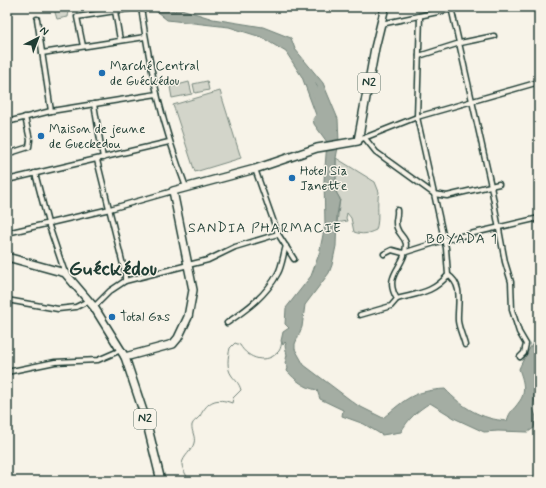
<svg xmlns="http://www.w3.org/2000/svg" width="546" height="488" viewBox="0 0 546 488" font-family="Mynerve,sans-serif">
<rect width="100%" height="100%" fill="#f7f3e8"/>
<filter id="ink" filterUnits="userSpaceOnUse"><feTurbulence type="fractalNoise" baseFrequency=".025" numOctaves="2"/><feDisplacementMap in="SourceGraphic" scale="8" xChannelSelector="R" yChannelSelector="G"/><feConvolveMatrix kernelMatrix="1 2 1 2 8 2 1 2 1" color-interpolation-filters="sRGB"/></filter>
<g filter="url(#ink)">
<g fill="#d3d5ca" stroke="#79897f">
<polygon points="47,7 97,7 98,13 78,16 76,7 69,9 68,17 57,19 54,9 47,10"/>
<polygon points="207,81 209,90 195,93 193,84"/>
<polygon points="189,82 192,94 172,98 170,87"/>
<polygon points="220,91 241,158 195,172 173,105"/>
<path d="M336 158 375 182 379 192C376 205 380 218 376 230 367 234 363 235 354 232L351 218 347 213 346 218 347 221 337 223 340 199 336 192Z"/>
</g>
<path fill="#a4ada3" stroke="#6f8077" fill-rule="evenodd" d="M151 7H165L175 11 178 8 213 19 263 27 291 38 295 49 323 83 338 119 339 142 336 158V192L340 199 337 215 336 246 332 265 329 273 305 305 302 327 295 344V349L304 365 357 405 383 418C407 398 413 391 445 389 463 408 481 419 507 421 510 410 513 411 519 402 527 392 523 380 519 369 522 361 534 340 539 335V357L535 368 536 392 533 408 536 417 534 428 528 432 498 431 484 432 456 419 430 403C417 411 408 419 401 432L382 435 364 424 342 416 343 410 320 399 317 390C305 388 295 380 287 371L288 368 285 363 287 355 285 346 286 343 285 342 283 345 281 341 283 332 289 328 285 324 286 308 311 276 319 254 325 225 324 180 327 142 314 124 313 119 316 115 302 77 286 52 261 37 229 27 167 20ZM308 75 317 86 315 98 307 77Z"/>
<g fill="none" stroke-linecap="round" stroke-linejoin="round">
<path stroke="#6f8077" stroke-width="1" d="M188 481C188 476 182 470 182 464 183 456 192 451 194 443 196 437 191 431 192 425 193 421 198 419 200 416 208 401 216 397 232 403L233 398 241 390C239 383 236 381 232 376 226 368 228 357 230 348L235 343 240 345C248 359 267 365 279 351 281 348 281 345 282 342"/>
<polyline stroke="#a4ada3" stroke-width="7" points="304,68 319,100"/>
<defs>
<g id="minor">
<polyline points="451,7 491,186 505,262 511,282 512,310 519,332 526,344 524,353 520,357"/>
<polyline points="115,11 120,40"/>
<polyline points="37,19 51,111"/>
<polyline points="381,24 452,9"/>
<path d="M83 46 77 17 141 7C150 72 163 127 186 187"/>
<polyline points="42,53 145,37"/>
<polyline points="419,56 460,43 494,36"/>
<polyline points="94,104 103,158"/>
<polyline points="7,122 51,111 157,94"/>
<polyline points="364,137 376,152 434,194 447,196 499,184"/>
<polyline points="359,140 417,117 539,82"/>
<polyline points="7,154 29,147 30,140 25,117"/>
<polyline points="97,160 125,273 125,281"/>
<polyline points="255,169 278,234 294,259"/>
<polyline points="35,173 48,223 65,273"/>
<polyline points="7,180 169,142"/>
<polyline points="7,223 9,233"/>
<polyline points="7,233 110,209 173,191"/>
<polyline points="384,254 392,250 403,253 444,240 539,218"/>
<path d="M448 275C464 285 457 305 458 321 459 329 463 337 465 345"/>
<path d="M397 299C419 293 433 293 448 275L446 248 417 117 420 16"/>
<polyline points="7,300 58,309 76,307 88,301"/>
<polyline points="94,307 110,291 125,281 208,260 235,247 278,234"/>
<path d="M360 315 391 306 397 299C382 274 406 268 406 244 405 237 399 235 397 228 394 221 398 217 397 210"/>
<path d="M227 323C247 309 266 296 278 273 282 266 283 255 286 246"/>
<polyline points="7,372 55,362 98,360 121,350"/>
</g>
<polyline id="primary" points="7,257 65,273 94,307 125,357"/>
<polyline id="trunk" points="161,481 146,420 125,357 173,344 178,338 188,317 193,290 173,191 255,169 317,148 358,141 375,48 385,7"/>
</defs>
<use href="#minor" stroke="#1f3d34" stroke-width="7"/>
<use href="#primary" stroke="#1f3d34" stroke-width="10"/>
<use href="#trunk" stroke="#1f3d34" stroke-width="10"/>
<use href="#minor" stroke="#f7f3e8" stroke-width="4"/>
<use href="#primary" stroke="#f7f3e8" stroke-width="7"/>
<use href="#trunk" stroke="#f7f3e8" stroke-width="7"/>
</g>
</g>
<g fill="#1f6fb2" stroke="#f7f3e8" stroke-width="1.5">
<circle cx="102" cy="73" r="4"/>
<circle cx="41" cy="136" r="4"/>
<circle cx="292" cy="178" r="4"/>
<circle cx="112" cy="317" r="4"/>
</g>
<g text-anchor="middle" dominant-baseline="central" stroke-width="3" stroke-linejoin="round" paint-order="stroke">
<g fill="#f7f3e8" stroke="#60746a" stroke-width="1">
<rect x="358" y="73" width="22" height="20" rx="3"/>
<rect x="134" y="409" width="22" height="20" rx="3"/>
</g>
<g font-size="12" font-weight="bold" fill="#1f3d34">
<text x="369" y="83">N2</text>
<text x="145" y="419">N2</text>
</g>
<g font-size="13" fill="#1f3d34" stroke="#f7f3e8" text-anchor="start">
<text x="110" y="66">Marché Central<tspan x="110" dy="15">de Guéckédou</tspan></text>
<text x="49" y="129">Maison de jeune<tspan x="49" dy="15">de Gueckedou</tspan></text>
<text x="300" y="171">Hotel Sia<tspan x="300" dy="15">Janette</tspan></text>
<text x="120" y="317">Total Gas</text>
</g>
<g font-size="14" letter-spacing="1" fill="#1f3d34" stroke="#f7f3e8">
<text x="265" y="228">SANDIA PHARMACIE</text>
<text x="462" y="239">BOYADA 1</text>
</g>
<g font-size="21" font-weight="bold" fill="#1f3d34" stroke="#f7f3e8">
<text x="113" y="269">Guéckédou</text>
</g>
</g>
<rect width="546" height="488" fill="none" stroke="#f7f3e8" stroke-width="24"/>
<rect x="12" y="12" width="522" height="464" fill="none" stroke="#1f3d34" stroke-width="1.5" filter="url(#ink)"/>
<g transform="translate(38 38) rotate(42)" stroke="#f7f3e8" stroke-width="3" paint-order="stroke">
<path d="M0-3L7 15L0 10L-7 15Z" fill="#1f3d34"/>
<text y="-6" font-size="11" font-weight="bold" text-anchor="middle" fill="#1f3d34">N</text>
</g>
</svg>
